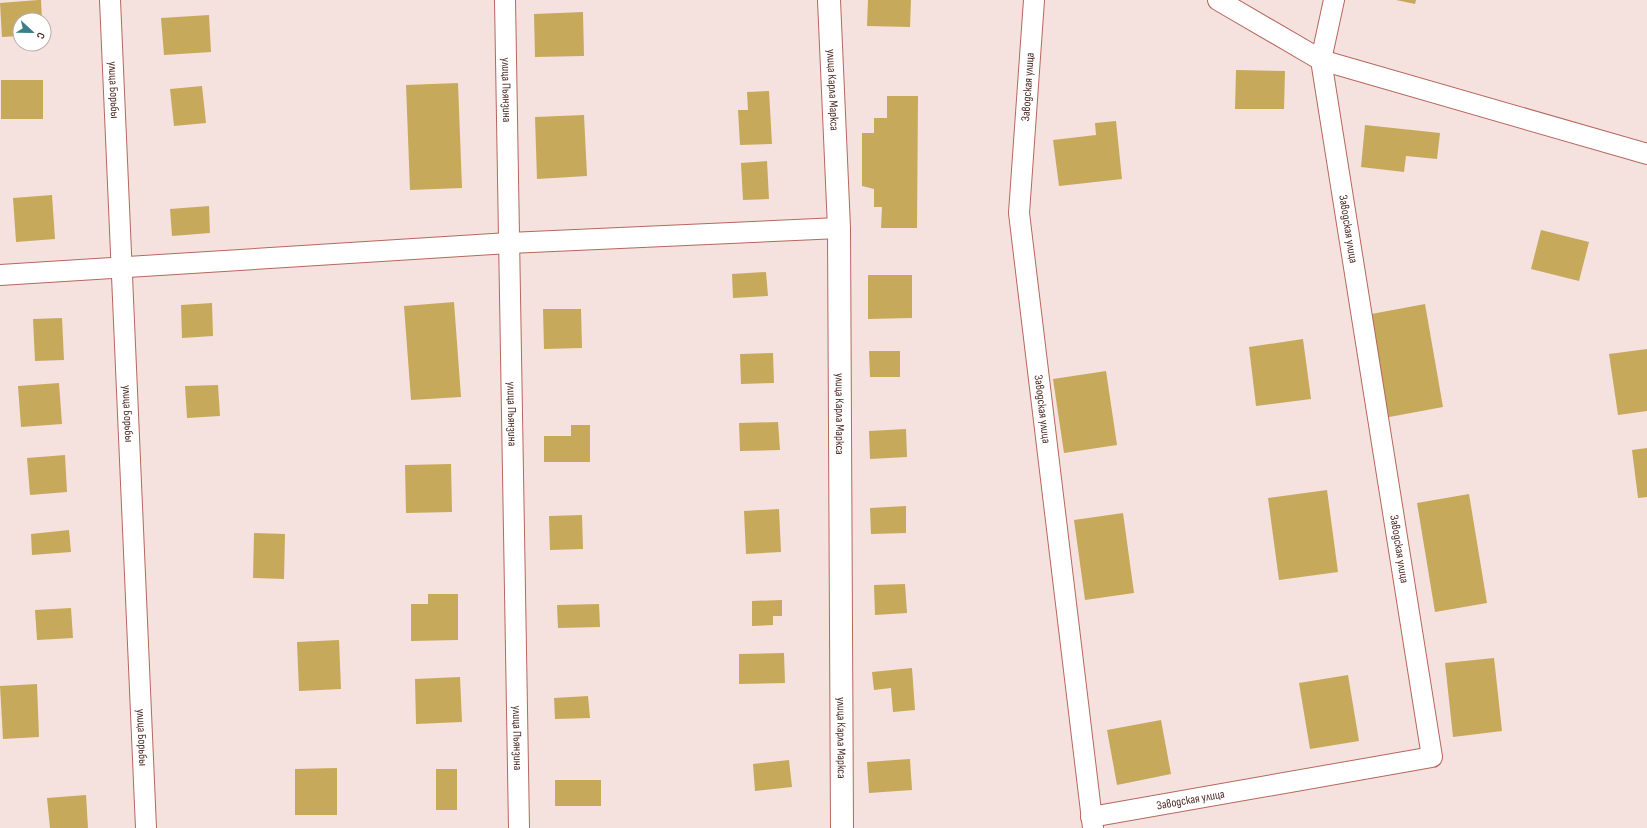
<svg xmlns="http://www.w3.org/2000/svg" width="1647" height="828" viewBox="0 0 1647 828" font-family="'Sofia Sans Condensed',sans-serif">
<rect width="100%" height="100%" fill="#f5e2df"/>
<g fill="#c7a95b">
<polygon points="38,0 41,0 42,20 20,20 20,36 2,37 0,3"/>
<polygon points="868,0 911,0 910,27 867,26"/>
<polygon points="1396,0 1416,0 1415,4"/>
<polygon points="583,12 584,56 535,57 534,14"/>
<polygon points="209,15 211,52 164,55 161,18"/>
<polygon points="1236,70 1285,71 1284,109 1235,109"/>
<rect x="1" y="80" width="42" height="39"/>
<polygon points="458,83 462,188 410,190 406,85"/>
<polygon points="202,86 206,123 174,126 170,89"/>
<polygon points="769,91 772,144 740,145 738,110 748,110 747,92"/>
<polygon points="887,96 918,96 917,228 881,228 882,207 874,207 874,189 862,186 862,133 874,133 874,118 887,118"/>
<polygon points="584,115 587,176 537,179 535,117"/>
<polygon points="1116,121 1122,179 1059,186 1053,140 1096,135 1095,123"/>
<polygon points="1365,125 1440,133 1437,159 1406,156 1404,172 1361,167"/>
<polygon points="767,161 769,199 743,200 741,163"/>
<polygon points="52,195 55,239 16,242 13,198"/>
<polygon points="209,206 210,233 172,236 170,209"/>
<polygon points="1541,230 1589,242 1579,281 1531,269"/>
<polygon points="766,272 768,296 733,298 732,274"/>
<polygon points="868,275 912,275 912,318 868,319"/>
<polygon points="454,302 461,397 411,400 404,306"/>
<polygon points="212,303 213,336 182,338 181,305"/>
<polygon points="1425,304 1443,407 1384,418 1366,315"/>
<polygon points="543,309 581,309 582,348 544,349"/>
<polygon points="62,318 64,360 35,361 33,319"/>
<polygon points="1303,339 1311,399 1256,406 1249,347"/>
<polygon points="1647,349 1647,411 1618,415 1609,354"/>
<polygon points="869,351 900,351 900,377 870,377"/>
<polygon points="773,353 774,383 741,384 740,354"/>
<polygon points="1106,371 1117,445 1064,453 1053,379"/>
<polygon points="59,383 62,424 21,427 18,386"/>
<polygon points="218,385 220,416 187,418 185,386"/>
<polygon points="778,422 780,450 740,451 739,423"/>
<polygon points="571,425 590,425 590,462 544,462 544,436 571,436"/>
<polygon points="906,429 907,457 870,459 869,431"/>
<polygon points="1647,448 1647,497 1638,498 1632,450"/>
<polygon points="65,455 67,492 30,495 27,458"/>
<polygon points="451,464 452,512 406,513 405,465"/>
<polygon points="1327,490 1338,572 1279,580 1268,498"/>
<polygon points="1469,494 1487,603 1435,612 1417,503"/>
<polygon points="906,506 906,533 871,534 870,508"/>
<polygon points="779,509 781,552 746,554 744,511"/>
<polygon points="1123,513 1134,593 1085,600 1074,520"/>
<polygon points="582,515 583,549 550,550 549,516"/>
<polygon points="69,530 71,552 32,555 31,534"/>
<polygon points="254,533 285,534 284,579 253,578"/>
<polygon points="905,584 907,613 875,615 874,585"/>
<polygon points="428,594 458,594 458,640 411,641 411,604 428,604"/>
<polygon points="782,600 782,616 773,616 773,625 752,626 752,601"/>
<polygon points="599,604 600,627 558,628 557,605"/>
<polygon points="71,608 73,638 37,640 35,610"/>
<polygon points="339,640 341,689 299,691 297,642"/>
<polygon points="784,653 785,683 739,684 739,654"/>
<polygon points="1494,658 1502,731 1453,737 1445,663"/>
<polygon points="912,668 915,710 893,712 891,688 874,690 872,672"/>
<polygon points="1348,675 1359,741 1310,749 1299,683"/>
<polygon points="460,677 462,722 416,724 415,679"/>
<polygon points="37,684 39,737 3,739 0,686"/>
<polygon points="588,696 590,718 555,719 554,698"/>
<polygon points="1161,720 1171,774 1117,785 1107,730"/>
<polygon points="910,759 912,790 869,793 867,762"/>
<polygon points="789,760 792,787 755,791 753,764"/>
<polygon points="337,768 337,815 295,815 295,769"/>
<rect x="436" y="769" width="21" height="41"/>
<rect x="555" y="780" width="46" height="26"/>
<polygon points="86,795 88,828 50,828 47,798"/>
</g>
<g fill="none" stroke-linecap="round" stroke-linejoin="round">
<defs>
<g id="street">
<path id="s1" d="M110 0 146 828"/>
<path id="s2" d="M505 0 519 828"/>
<path id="s3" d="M1034 0 1019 213 1093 828"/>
<polyline points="1218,0 1321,60 1647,154"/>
<polyline points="0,275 509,243 839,228"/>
<path id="s4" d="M1091 817 1432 757 1321 60 1334 0"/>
</g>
<g id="secondary">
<path id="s5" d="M829 0 839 228 842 828"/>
</g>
</defs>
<use href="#street" stroke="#b6675c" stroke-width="22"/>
<use href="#secondary" stroke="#b6675c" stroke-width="24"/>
<use href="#street" stroke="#fff" stroke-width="20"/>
<use href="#secondary" stroke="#fff" stroke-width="22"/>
</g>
<g text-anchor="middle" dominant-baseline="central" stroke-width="3" stroke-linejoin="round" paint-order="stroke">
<g font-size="12" fill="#4e2c27" stroke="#fff">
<text transform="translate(1028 87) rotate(-86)">Заводская улица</text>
<text stroke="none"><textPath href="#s1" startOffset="90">улица Борьбы</textPath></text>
<text stroke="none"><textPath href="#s2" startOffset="90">улица Пьянзина</textPath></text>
<text stroke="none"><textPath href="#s5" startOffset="90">улица Карла Маркса</textPath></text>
<text transform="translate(1348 229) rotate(81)">Заводская улица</text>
<text stroke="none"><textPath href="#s3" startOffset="411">Заводская улица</textPath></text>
<text stroke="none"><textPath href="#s1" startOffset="414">улица Борьбы</textPath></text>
<text stroke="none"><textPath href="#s2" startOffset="414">улица Пьянзина</textPath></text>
<text stroke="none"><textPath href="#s5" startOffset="414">улица Карла Маркса</textPath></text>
<text transform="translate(1399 549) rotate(81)">Заводская улица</text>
<text stroke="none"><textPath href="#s1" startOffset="738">улица Борьбы</textPath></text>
<text stroke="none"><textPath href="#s2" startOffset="738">улица Пьянзина</textPath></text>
<text stroke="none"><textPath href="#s5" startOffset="738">улица Карла Маркса</textPath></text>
<text stroke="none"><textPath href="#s4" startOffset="101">Заводская улица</textPath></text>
</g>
</g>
<g transform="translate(32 32) rotate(112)"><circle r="19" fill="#ffffff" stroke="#b8aba9"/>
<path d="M0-3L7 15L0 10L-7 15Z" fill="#387f8a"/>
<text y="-6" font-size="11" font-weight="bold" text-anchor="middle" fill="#4e2c27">С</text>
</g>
</svg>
